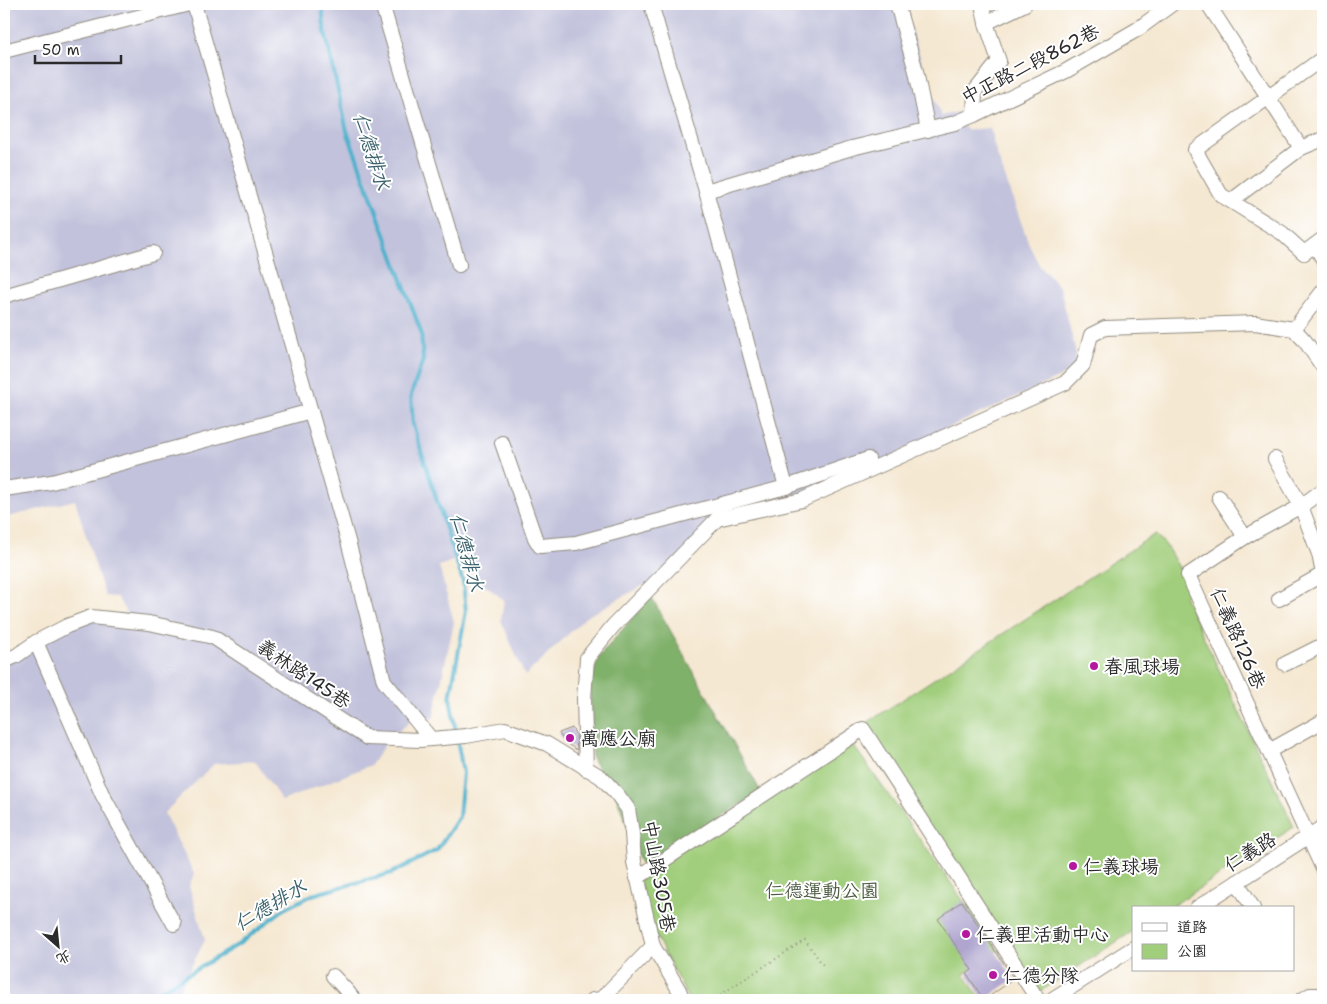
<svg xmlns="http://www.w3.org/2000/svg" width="1327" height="1004" viewBox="0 0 1327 1004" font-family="'Shantell Sans','LXGW WenKai TC',sans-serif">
<rect width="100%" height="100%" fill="#fff"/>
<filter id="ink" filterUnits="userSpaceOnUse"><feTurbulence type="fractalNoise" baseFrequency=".02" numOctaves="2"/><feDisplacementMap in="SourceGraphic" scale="10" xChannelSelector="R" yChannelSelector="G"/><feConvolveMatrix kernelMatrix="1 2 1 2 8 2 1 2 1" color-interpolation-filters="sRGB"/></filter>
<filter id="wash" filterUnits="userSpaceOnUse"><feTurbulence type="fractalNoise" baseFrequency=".0096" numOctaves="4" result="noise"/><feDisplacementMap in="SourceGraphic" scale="20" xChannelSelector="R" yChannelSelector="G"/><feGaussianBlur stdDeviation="1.12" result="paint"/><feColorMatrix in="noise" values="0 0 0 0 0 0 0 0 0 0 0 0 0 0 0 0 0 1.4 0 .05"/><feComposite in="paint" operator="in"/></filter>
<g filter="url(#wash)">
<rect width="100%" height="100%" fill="#f5e8d2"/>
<polygon fill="#c2c2dc" points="4,4 903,4 923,66 941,116 963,111 955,123 969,130 990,128 995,149 1030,247 1039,265 1060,288 1075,349 1076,365 1060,377 933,435 854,476 741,516 694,544 673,569 586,617 525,676 501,620 504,600 481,582 469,555 439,566 454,622 433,719 417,716 388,740 371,765 282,801 255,761 214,764 164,813 194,874 189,886 205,940 180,988 184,1000 4,1000 4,661 88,617 127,613 117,597 105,596 75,500 4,518"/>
<g fill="#a1ce7b" stroke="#667c53">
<polygon points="1155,534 1165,544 1193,591 1184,596 1294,827 1169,908 1133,908 1133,931 1038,993 856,730"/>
<polygon points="849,741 858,752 998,950 964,974 981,1000 689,1000 647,919 639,875"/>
</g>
<polygon fill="#80b16b" stroke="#566e4b" points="651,596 761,792 641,864 612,785 597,767 592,758 590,684 599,657"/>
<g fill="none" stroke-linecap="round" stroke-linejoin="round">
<polyline stroke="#4db1cc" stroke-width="4" points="145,1000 239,944 284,909 312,895 392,873 437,850 459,817 463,773 450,698 466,611 463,582 413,425 411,395 423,360 421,332 347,131 324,27 322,4"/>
</g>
<g id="blocks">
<g fill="#afa5cf">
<polygon points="572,728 576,735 577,750 564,742 559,733"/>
<polygon points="962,901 1014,979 984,1000 967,974 972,970 938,919"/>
</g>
</g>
</g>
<g filter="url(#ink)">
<use href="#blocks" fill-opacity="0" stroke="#908a7e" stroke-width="1"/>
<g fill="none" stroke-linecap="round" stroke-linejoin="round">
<defs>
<g id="minor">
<polyline points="194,4 348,541 384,681 431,739"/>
<polyline points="382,4 459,265"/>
<polyline points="651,4 706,191 786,487"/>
<polyline points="897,4 916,71 928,130"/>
<polyline points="1208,4 1301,148"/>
<polyline points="986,23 1025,4"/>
<polyline points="4,51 189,4"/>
<polyline points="1323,58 1195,150 1221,195 1282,233 1304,253 1323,239"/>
<polyline points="974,115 975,91 999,61 986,23 982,4"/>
<polyline points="706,191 852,148 955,123 974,115 1066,71 1138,29 1172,4"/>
<polyline points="1231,201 1301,148 1323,139"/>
<polyline points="1315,245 1323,259"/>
<polyline points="4,296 153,253"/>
<polyline points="1294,329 1323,291"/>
<polyline points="502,443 535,538 540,546 576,543 786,487 868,459"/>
<polyline points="1275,459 1301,506 1319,554 1323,574"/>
<polyline points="4,489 52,482 311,411"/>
<polyline points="1323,490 1301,506 1245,537 1188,575 1323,869"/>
<polyline points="1219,497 1245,537"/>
<polyline points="1279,599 1323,574"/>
<polyline points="36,642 102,794 174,924"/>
<polyline points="4,661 16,656 36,642 67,626 91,617 149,623 213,637 367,738 420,740 466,736 505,729 547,744 601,777 617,794 628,809 632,833 634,862 653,946 679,990 683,1000"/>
<polyline points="1285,664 1323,645"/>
<polyline points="1269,751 1323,721"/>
<polyline points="586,769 584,699 587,658 613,626 717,519 802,500 1065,383 1083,365 1091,335 1105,328 1255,323 1294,329 1305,341 1323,367"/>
<polyline points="637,878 863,729 1038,1000"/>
<polyline points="1237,882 1253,908"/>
<polyline points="1197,908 1323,827"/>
<polyline points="333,976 347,991 354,1000"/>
<polyline points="593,1000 601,999 653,946"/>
<polyline points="1051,1000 1133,948"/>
<polyline points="1302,1000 1310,995 1323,995"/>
</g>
</defs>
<use href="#minor" stroke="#908a7e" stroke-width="16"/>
<polyline stroke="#908a7e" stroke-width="2" stroke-dasharray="1 4" stroke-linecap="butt" points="712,1000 805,940 823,965"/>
<use href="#minor" stroke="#fff" stroke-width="14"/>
</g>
</g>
<g fill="#b5179e" stroke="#fff" stroke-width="2">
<circle cx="1094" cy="666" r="5"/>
<circle cx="570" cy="738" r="5"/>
<circle cx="1073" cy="866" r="5"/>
<circle cx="966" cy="934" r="5"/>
<circle cx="993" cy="975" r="5"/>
</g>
<g text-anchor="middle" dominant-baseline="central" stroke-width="4" stroke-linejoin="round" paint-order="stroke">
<g font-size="19" fill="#2b2b2b" stroke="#fff">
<text transform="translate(1030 64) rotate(-27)">中正路二段862巷</text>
<text transform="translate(1238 638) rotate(66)">仁義路126巷</text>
<text transform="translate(304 674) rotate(34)">義林路145巷</text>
<text transform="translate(1250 852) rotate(-32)">仁義路</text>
<text transform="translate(659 876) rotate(80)">中山路305巷</text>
</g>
<g font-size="19" fill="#2b2b2b" stroke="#fff" text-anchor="start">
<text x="1104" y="666">春風球場</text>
<text x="580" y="738">萬應公廟</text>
<text x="1083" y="866">仁義球場</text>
<text x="976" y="934">仁義里活動中心</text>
<text x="1003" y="975">仁德分隊</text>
</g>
<g font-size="19" fill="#4e5c43" stroke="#fff">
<text x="822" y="890">仁德運動公園</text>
</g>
<g font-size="20" font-style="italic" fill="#39616b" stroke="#fff">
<text transform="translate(372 151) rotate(72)">仁德排水</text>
<text transform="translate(467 552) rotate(75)">仁德排水</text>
<text transform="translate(270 905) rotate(-31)">仁德排水</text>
</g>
</g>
<rect width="1327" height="1004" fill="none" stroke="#fff" stroke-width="20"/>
<rect x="1132" y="906" width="162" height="65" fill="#ffffff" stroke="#aaaaaa"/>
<rect x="1142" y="923" width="25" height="8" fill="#ffffff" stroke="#aaaaaa"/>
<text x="1177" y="932" font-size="15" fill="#2b2b2b">道路</text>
<rect x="1142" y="944" width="25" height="15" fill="#a1ce7b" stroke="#aaaaaa"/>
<text x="1177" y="956" font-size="15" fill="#2b2b2b">公園</text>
<g transform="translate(58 946) rotate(153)" stroke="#ffffff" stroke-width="4" paint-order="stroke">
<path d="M0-4L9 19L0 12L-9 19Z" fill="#2b2b2b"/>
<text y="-8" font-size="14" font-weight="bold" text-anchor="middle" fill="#2b2b2b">北</text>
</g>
<path d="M35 55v8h86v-8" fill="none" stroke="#2b2b2b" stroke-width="2.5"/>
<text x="42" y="55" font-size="15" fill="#2b2b2b" stroke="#ffffff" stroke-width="4" paint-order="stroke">50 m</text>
</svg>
